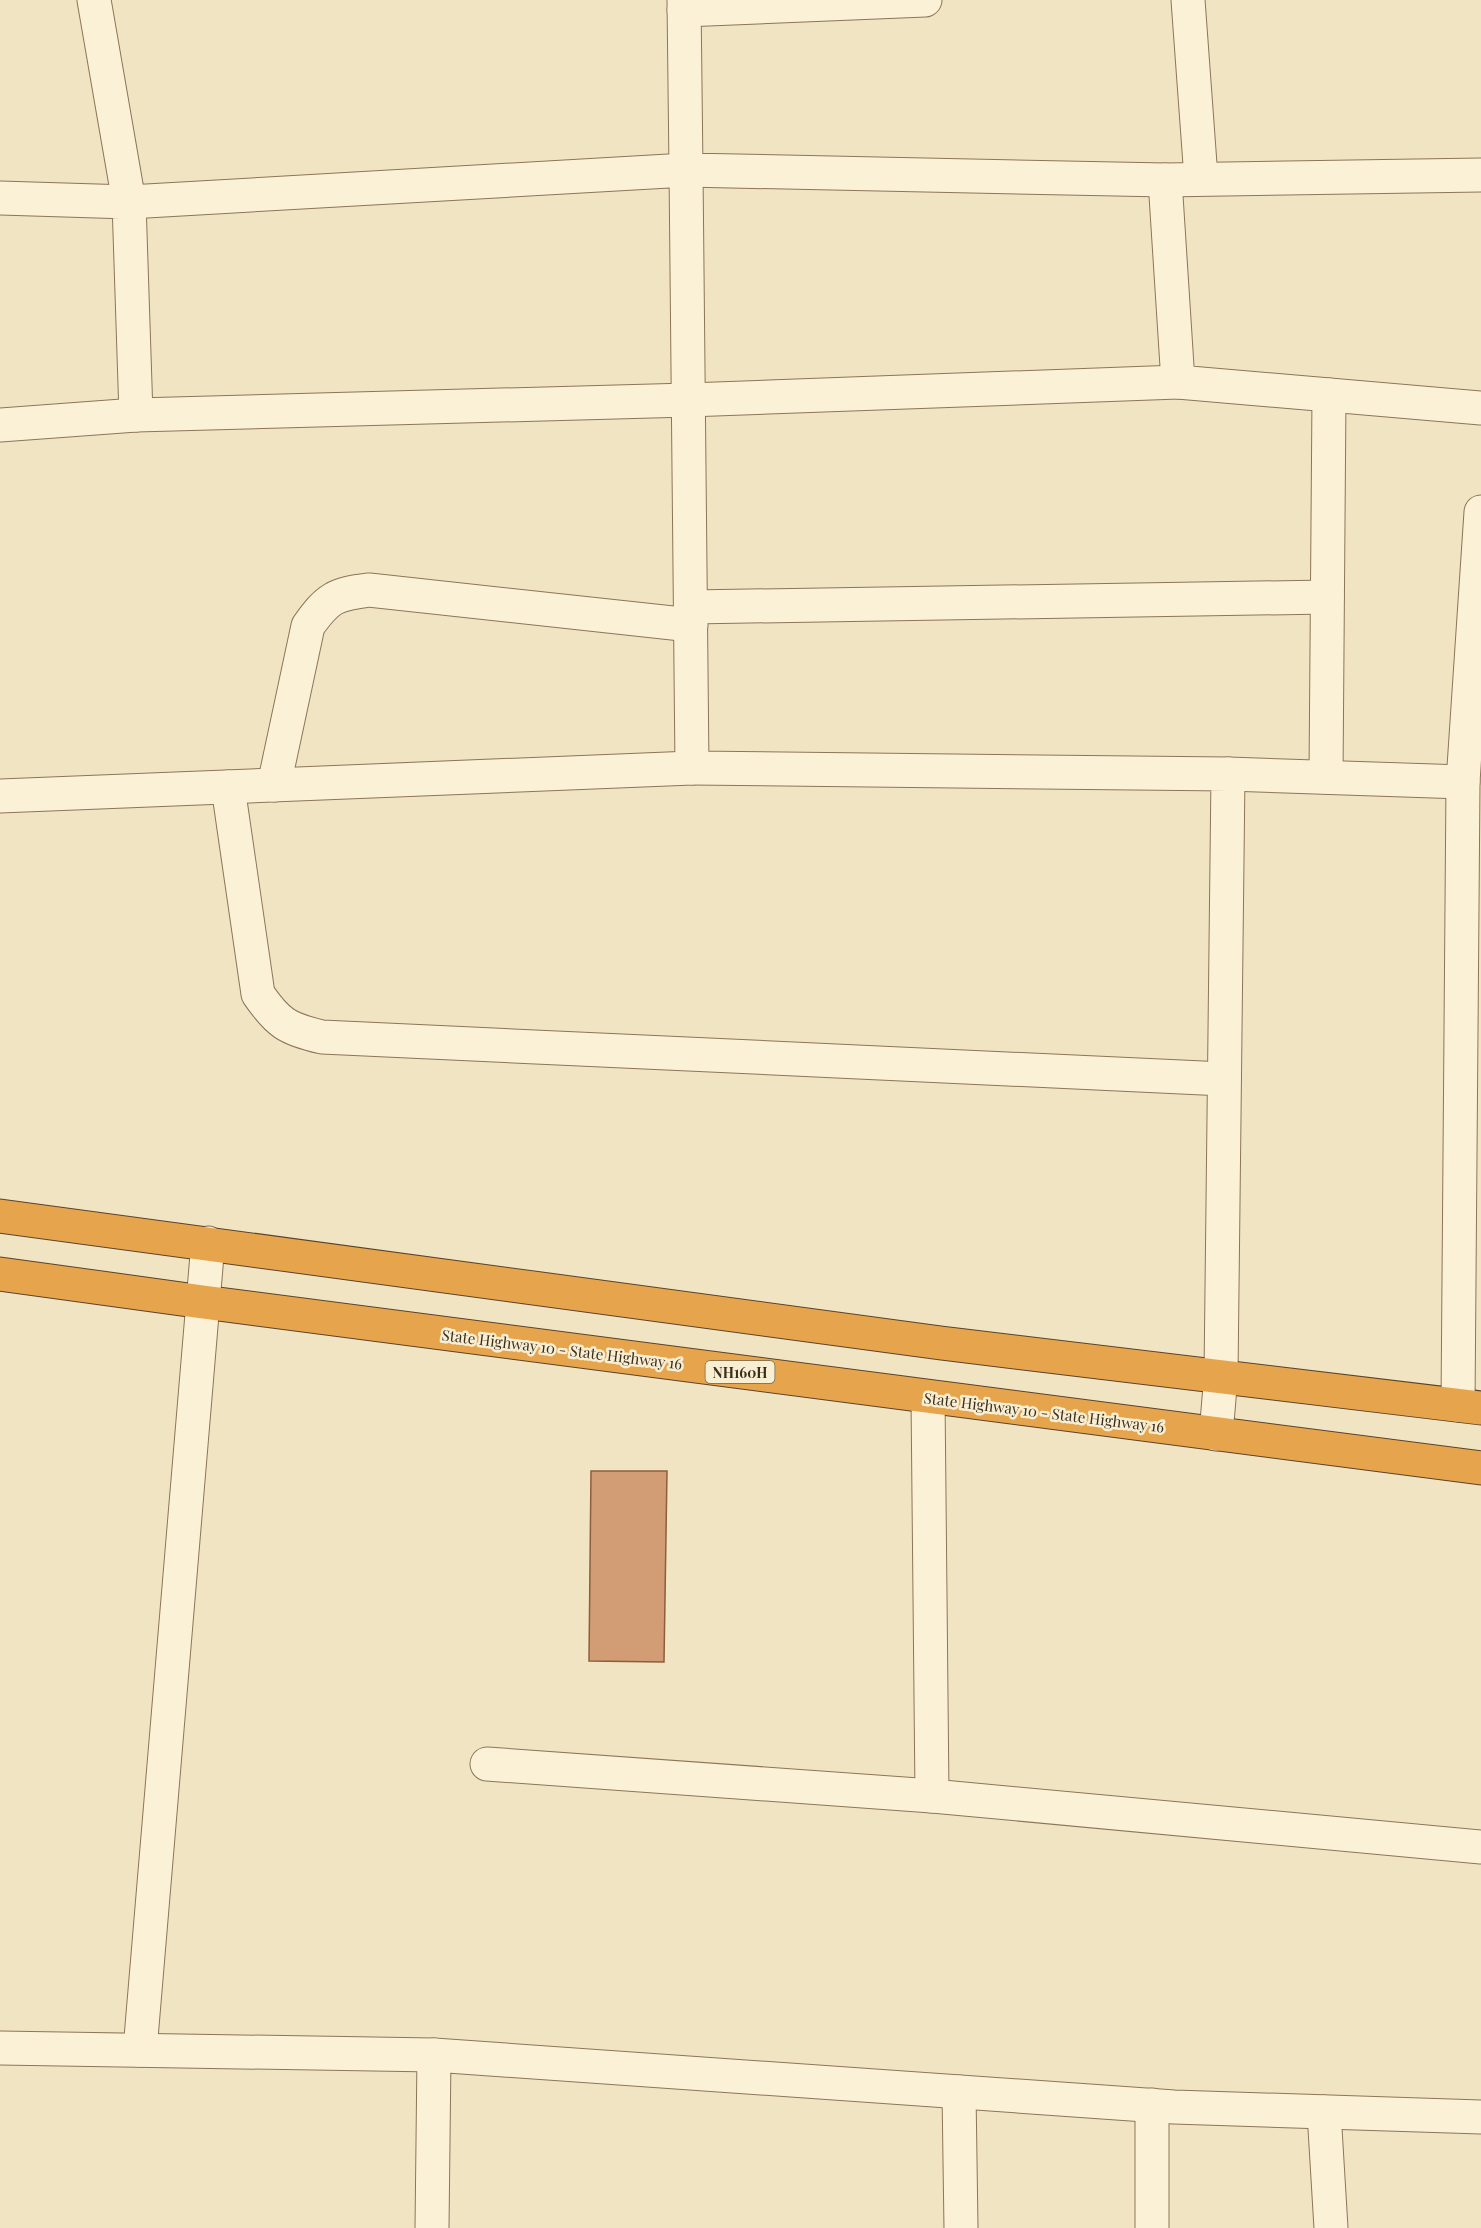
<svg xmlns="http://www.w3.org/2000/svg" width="1481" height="2228" viewBox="0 0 1481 2228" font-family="'Playfair Display',serif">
<rect width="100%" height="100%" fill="#f1e4c2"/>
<polygon fill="#d29d75" stroke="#8d5d3c" stroke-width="1.5" points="591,1471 667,1471 664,1662 589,1661"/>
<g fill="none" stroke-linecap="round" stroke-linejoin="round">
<defs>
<g id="minor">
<polyline points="94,0 129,202 686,170 692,768 1228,774 1221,1375 1216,1434"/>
<polyline points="684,0 686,170 1165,180 1481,175"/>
<polyline points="1188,0 1201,178"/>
<polyline points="684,10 925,0"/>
<polyline points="1165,180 1178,382 1481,408"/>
<polyline points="0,198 129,202 136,415 688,400 1178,382"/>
<polyline points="0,425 136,415"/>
<polyline points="691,607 1327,597"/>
<polyline points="1228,774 1463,782 1481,512"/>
<polyline points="1326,777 1329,395"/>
<path d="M274 785 308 626C328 598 335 594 369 590L691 625"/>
<path d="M228 787 258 994C278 1023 287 1029 322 1037L1224 1079"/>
<polyline points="0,796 692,768"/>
<polyline points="928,1397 932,1796"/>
<polyline points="1458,1405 1463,782"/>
<polyline points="487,1764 932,1796 1481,1847"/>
<polyline points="0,2048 434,2055"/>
<polyline points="140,2050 208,1243"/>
<polyline points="959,2092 961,2228"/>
<polyline points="1324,2112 1331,2228"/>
<polyline points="432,2228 434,2055 1174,2107 1481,2117"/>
<polyline points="1152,2228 1152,2105"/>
</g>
<g id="highway">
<polyline points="0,1216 941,1343 1481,1408"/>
<polyline points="0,1274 203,1302 1481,1468"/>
</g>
</defs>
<use href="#minor" stroke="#8c7558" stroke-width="35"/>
<use href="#highway" stroke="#5a422c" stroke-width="35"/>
<use href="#minor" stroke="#fbf1d6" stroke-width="33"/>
<use href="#highway" stroke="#e6a54d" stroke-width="33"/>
</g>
<g text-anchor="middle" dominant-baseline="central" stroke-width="5" stroke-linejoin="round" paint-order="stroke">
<rect fill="#f8eed2" stroke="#746653" stroke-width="1.5" x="705.5" y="1361" width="69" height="22" rx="4.5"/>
<g font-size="14" font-weight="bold" fill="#3b2c1d">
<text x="740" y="1372">NH160H</text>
</g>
<g font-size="15" fill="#3b2c1d" stroke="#f8eed2">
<text transform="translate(562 1349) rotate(7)">State Highway 10 - State Highway 16</text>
<text transform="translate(1044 1412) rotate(7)">State Highway 10 - State Highway 16</text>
</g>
</g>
</svg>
